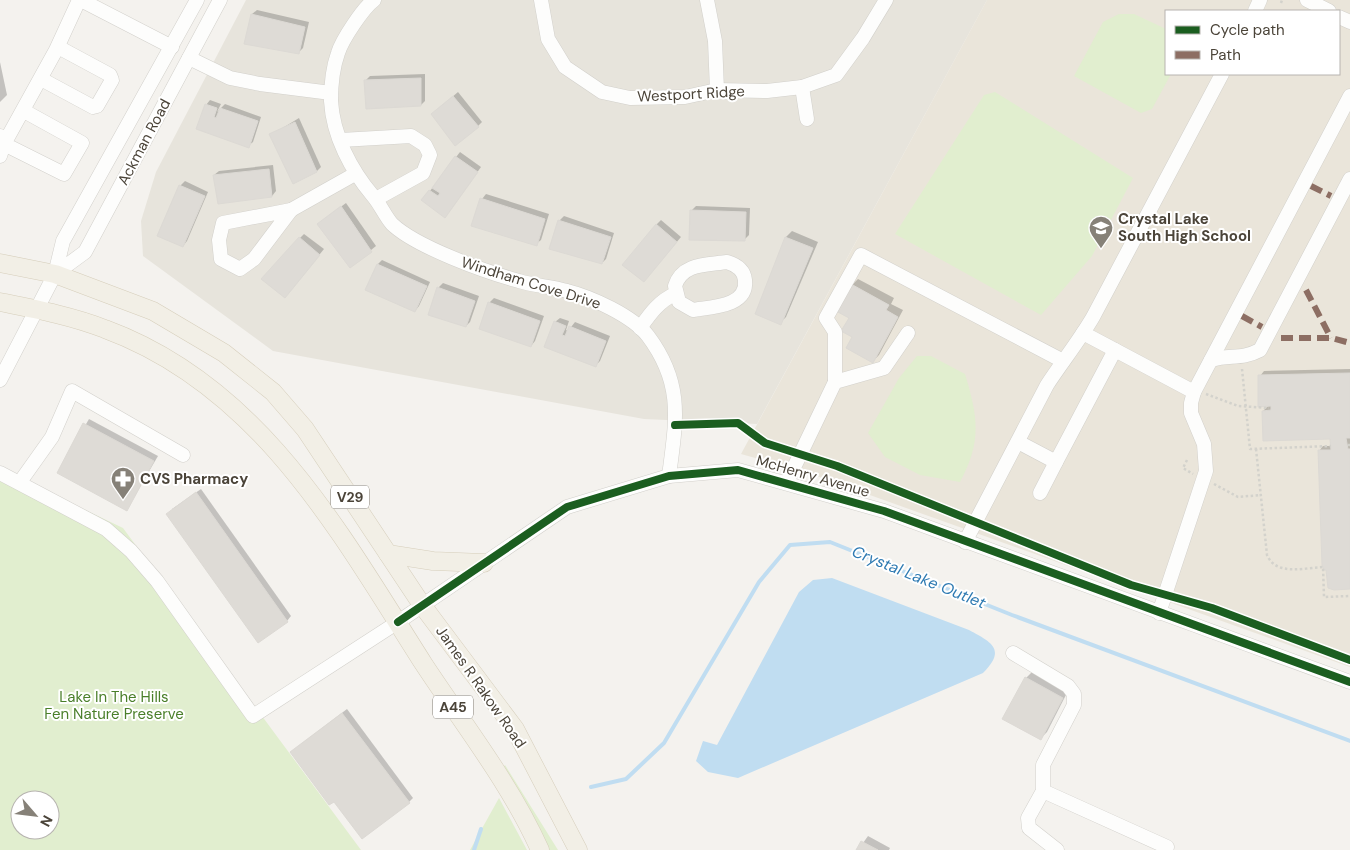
<svg xmlns="http://www.w3.org/2000/svg" width="1350" height="850" viewBox="0 0 1350 850" font-family="'DM Sans',sans-serif">
<rect width="100%" height="100%" fill="#f4f2ee"/>
<polygon fill="#e7e4dc" points="246,0 987,0 757,424 644,419 273,351 143,256 141,221 156,172"/>
<path fill="#eae5da" fill-rule="evenodd" d="M987 0H1350V667L814 475 741 454ZM1166 11H1339V74H1166Z"/>
<g fill="#e1eecf" fill-rule="evenodd">
<polygon points="1119,14 1134,14 1166,29 1166,74 1171,74 1152,109 1141,113 1074,76 1103,22"/>
<polygon points="995,92 1133,178 1092,256 1041,315 895,234 984,95"/>
<path d="M917 356H931L965 374C978 417 982 441 960 482L920 475 885 457 868 433 899 378Z"/>
<path d="M0 469 123 528 361 850H0ZM20 800H50V830H20Z"/>
<polygon points="505,765 558,850 548,850 503,768"/>
<polygon points="499,798 527,850 470,850"/>
</g>
<path fill="#c0ddf1" d="M832 578 969 630C991 642 1007 649 983 673L738 778 708 772 696 761 703 741 717 745 799 592 813 580Z"/>
<g fill="#0003">
<polygon points="257,10 309,22 303,48 298,53 252,14"/>
<polygon points="0,62 7,95 0,102"/>
<polygon points="425,74 425,101 421,105 365,81 370,76"/>
<polygon points="458,92 482,122 478,126 437,110"/>
<polygon points="210,100 221,104 217,112 225,104 261,117 253,142 248,146 198,129 206,105"/>
<polygon points="299,118 321,167 317,171 271,135"/>
<polygon points="460,152 481,167 449,212 423,200"/>
<polygon points="273,165 276,191 272,196 214,175 219,171"/>
<polygon points="185,181 208,192 187,241 183,246 180,186"/>
<polygon points="486,194 549,214 541,240 536,244 482,199"/>
<polygon points="346,203 376,246 350,267 323,220"/>
<polygon points="696,206 750,208 749,235 744,240 691,211"/>
<polygon points="564,216 614,233 606,259 602,263 559,221"/>
<polygon points="661,220 681,237 648,276 656,225"/>
<polygon points="792,231 818,242 786,317 780,323 756,313 786,237"/>
<polygon points="304,234 324,249 289,292 300,238"/>
<polygon points="382,260 430,282 419,306 415,311 378,264"/>
<polygon points="858,279 894,298 891,304 903,310 879,355 873,361 853,337 850,317 852,285"/>
<polygon points="443,283 479,296 470,322 466,326 438,288"/>
<polygon points="494,298 544,316 535,341 531,346 489,303"/>
<polygon points="560,318 569,321 566,330 568,331 575,322 610,336 600,361 595,366 546,346 555,322"/>
<polygon points="1350,369 1350,588 1319,451 1323,446 1332,446 1332,437 1263,411 1269,405 1260,376 1264,371"/>
<polygon points="89,419 158,456 127,509 58,472"/>
<polygon points="201,489 291,616 287,621 172,509"/>
<polygon points="1032,672 1068,691 1047,732 1041,738 1026,678"/>
<polygon points="347,709 413,798 409,802 334,800 291,752"/>
<polygon points="868,836 890,848 889,850 858,850"/>
</g>
<g fill="none" stroke-linecap="round" stroke-linejoin="round">
<g stroke="#c0ddf1" stroke-width="4">
<polyline points="591,787 626,779 664,743 759,582 790,545 830,542 1012,615 1350,741"/>
<polyline points="474,850 481,829"/>
</g>
</g>
<g fill="#dedbd6" stroke="#dcd9d4">
<polygon points="251,14 305,27 299,54 244,44"/>
<polygon points="421,78 421,106 366,109 364,80"/>
<polygon points="453,96 479,127 455,146 431,114"/>
<polygon points="205,104 217,108 214,117 216,118 220,108 258,121 249,148 196,129"/>
<polygon points="295,122 317,172 293,184 269,134"/>
<polygon points="455,156 478,172 445,218 421,200 429,190 438,196 440,193 432,188"/>
<polygon points="269,169 272,197 218,204 213,175"/>
<polygon points="179,185 205,196 183,247 157,236"/>
<polygon points="480,198 545,219 537,246 471,226"/>
<polygon points="341,206 372,252 350,268 317,224"/>
<polygon points="690,210 746,212 745,241 689,240"/>
<polygon points="558,220 611,237 602,264 549,249"/>
<polygon points="656,224 677,242 644,282 622,265"/>
<polygon points="299,237 320,255 285,298 261,279"/>
<polygon points="785,237 813,248 781,325 755,314"/>
<polygon points="377,264 427,286 415,312 365,290"/>
<polygon points="851,284 889,305 886,310 898,317 873,363 846,348 852,337 841,331 849,318 836,311"/>
<polygon points="437,287 475,301 466,327 428,315"/>
<polygon points="488,302 540,321 531,347 479,329"/>
<polygon points="554,321 566,326 562,335 565,336 569,326 606,341 596,367 544,347"/>
<polygon points="1350,373 1350,438 1346,438 1348,449 1350,449 1350,589 1334,590 1328,588 1326,570 1324,570 1322,565 1318,450 1331,450 1330,439 1263,441 1262,411 1271,410 1271,406 1258,407 1258,375"/>
<polygon points="83,423 154,461 127,511 57,473"/>
<polygon points="196,492 288,622 258,643 166,514"/>
<polygon points="1025,677 1063,698 1041,740 1002,719"/>
<polygon points="342,713 410,803 362,839 334,802 329,805 290,752"/>
<polygon points="861,841 878,850 856,850"/>
</g>
<g fill="none" stroke-linecap="round" stroke-linejoin="round">
<defs>
<g id="minor">
<polyline points="81,0 172,47"/>
<path d="M374 0C363 8 342 40 338 53 333 67 331 86 331 101 333 136 351 170 373 196 380 204 385 216 392 224 416 247 486 272 519 281 534 286 551 286 567 291 591 297 633 316 648 336 684 384 676 421 669 476"/>
<polyline points="541,0 548,39 565,67 602,92 630,98 685,97 717,90 767,91 802,87 836,75 863,38 886,0"/>
<polyline points="707,0 715,41 717,90"/>
<polyline points="1307,0 1329,11"/>
<polyline points="1255,11 1260,0"/>
<polyline points="1339,17 1350,22"/>
<polyline points="189,58 230,78 260,84 331,93"/>
<polyline points="41,79 93,107 97,106 112,80 110,75 58,47"/>
<polyline points="802,87 807,119"/>
<polyline points="24,111 82,143 64,174 4,144 56,50 79,0"/>
<polyline points="341,140 411,136 425,145 430,155 423,173 376,199"/>
<polyline points="0,156 4,144 0,136"/>
<polygon points="291,210 254,259 240,269 221,259 219,240 223,223"/>
<polyline points="291,210 355,174"/>
<path d="M727 262C737 265 744 270 745 280 748 307 711 307 693 310L679 302 675 286C682 263 707 265 727 262Z"/>
<polyline points="55,274 85,252 220,0"/>
<path d="M640 328C650 314 659 301 675 294"/>
<polyline points="1083,333 1115,350"/>
<path d="M1211 360C1230 354 1241 360 1260 350L1350 179"/>
<polyline points="0,380 55,274 63,241 197,0"/>
<polyline points="835,382 835,332 826,318 861,255 1063,361"/>
<polyline points="1018,442 1056,462 1115,350 1194,392"/>
<polyline points="0,473 106,529 131,551 157,581 253,716 398,622 567,507 669,476 738,470 884,511 1350,682"/>
<polyline points="20,482 52,437 72,391 183,455"/>
<polyline points="787,482 835,382 884,368 908,333"/>
<polyline points="1040,493 1056,462"/>
<path d="M965 542 1047 385C1062 362 1079 341 1093 317L1222 74"/>
<polyline points="1159,613 1206,471 1204,444 1191,413 1191,403 1194,392 1350,96"/>
<polyline points="1013,653 1068,686 1074,694 1074,705 1043,765 1043,791 1028,818 1029,828 1057,850"/>
<polyline points="1043,791 1167,847"/>
</g>
<g id="major">
<polyline points="0,263 55,274 153,311 224,353 273,392 305,429 422,605 515,729 578,850"/>
<path d="M0 302C35 309 72 316 105 329 260 386 339 531 423 663 463 724 510 783 540 850"/>
<polyline points="388,554 433,561 484,563"/>
</g>
</defs>
<use href="#minor" stroke="#d2d0cb" stroke-width="15"/>
<use href="#major" stroke="#d6cebb" stroke-width="19"/>
<g stroke="#d3d2cc" stroke-width="2.5" stroke-dasharray="2.5 2.5" stroke-linecap="butt">
<polyline points="1281,3 1282,0"/>
<polyline points="1242,369 1250,449 1331,446"/>
<polyline points="1206,394 1238,406 1269,408"/>
<polyline points="1348,445 1350,445"/>
<path d="M1256 449 1267 555C1276 576 1303 568 1323 567L1324 597 1350 596"/>
<polyline points="1187,460 1183,468 1193,474"/>
<polyline points="1214,484 1238,497 1261,495"/>
</g>
<use href="#minor" stroke="#fdfdfc" stroke-width="14"/>
<use href="#major" stroke="#f2efe6" stroke-width="18"/>
<g stroke="#8d6e63" stroke-width="6" stroke-dasharray="12 6" stroke-linecap="butt">
<polyline points="1311,186 1331,196"/>
<polyline points="1306,290 1331,338"/>
<polyline points="1242,316 1262,327"/>
<polyline points="1281,338 1332,338 1350,343"/>
</g>
<defs>
<g id="cycleway">
<polyline points="675,425 738,423 765,443 837,466 1131,585 1212,608 1350,660"/>
<polyline points="398,622 567,507 669,476 738,470 884,511 1350,682"/>
</g>
</defs>
<use href="#cycleway" stroke="#fff" stroke-width="11"/>
<use href="#cycleway" stroke="#1b5e20" stroke-width="8"/>
</g>
<defs>
<symbol id="school-pin" viewBox="-11 -11 22 30"><path d="M0 17L-7.5 6A9.5 9.5 0 1 1 7.5 6Z" fill="#868178" stroke="#fff"/><path d="M0-5L7-2L0 1L-7-2ZM-4 1L0 2.5L4 1V4Q0 6-4 4Z" fill="#fff"/></symbol>
<symbol id="pharmacy-pin" viewBox="-11 -11 22 30"><path d="M0 17L-7.5 6A9.5 9.5 0 1 1 7.5 6Z" fill="#868178" stroke="#fff"/><path d="M-2-6h4v4h4v4h-4v4h-4v-4h-4v-4h4Z" fill="#fff"/></symbol>
</defs>
<g fill-rule="evenodd">
<use href="#school-pin" x="1087" y="214" width="28" height="38"/>
<use href="#pharmacy-pin" x="109" y="465" width="28" height="38"/>
</g>
<g text-anchor="middle" dominant-baseline="central" stroke-width="4" stroke-linejoin="round" paint-order="stroke">
<g fill="#fff" stroke="#817c74" stroke-width="1">
<rect x="331" y="485.5" width="38" height="23" rx="4"/>
<rect x="433" y="695.5" width="40" height="23" rx="4"/>
</g>
<g font-size="14" font-weight="bold" fill="#4b4439">
<text x="350" y="497">V29</text>
<text x="453" y="707">A45</text>
</g>
<g font-size="15" fill="#4b4439" stroke="#fff">
<text transform="translate(691 94) rotate(-3)">Westport Ridge</text>
<text transform="translate(144 142) rotate(-62)">Ackman Road</text>
<text transform="translate(531 283) rotate(17)">Windham Cove Drive</text>
<text transform="translate(813 476) rotate(16)">McHenry Avenue</text>
<text transform="translate(481 687) rotate(55)">James R Rakow Road</text>
</g>
<g font-size="15" font-weight="bold" fill="#4b4439" stroke="#fff" text-anchor="start">
<text x="1118" y="219">Crystal Lake<tspan x="1118" dy="17">South High School</tspan></text>
<text x="140" y="479">CVS Pharmacy</text>
</g>
<g font-size="15" fill="#4a7f2a" stroke="#fff">
<text x="114" y="697">Lake In The Hills<tspan x="114" dy="17">Fen Nature Preserve</tspan></text>
</g>
<g font-size="16" font-style="italic" fill="#2e7ab2" stroke="#fff">
<text transform="translate(919 577) rotate(22)">Crystal Lake Outlet</text>
</g>
</g>
<rect x="1165" y="10" width="175" height="65" fill="#ffffff" stroke="#b7b4b0"/>
<rect x="1175" y="26" width="25" height="8" fill="#1b5e20" stroke="#b7b4b0"/>
<text x="1210" y="35" font-size="15" fill="#4b4439">Cycle path</text>
<rect x="1175" y="51" width="25" height="8" fill="#8d6e63" stroke="#b7b4b0"/>
<text x="1210" y="60" font-size="15" fill="#4b4439">Path</text>
<g transform="translate(35 815) rotate(118)"><circle r="24" fill="#ffffff" stroke="#b7b4b0"/>
<path d="M0-4L9 19L0 12L-9 19Z" fill="#868178"/>
<text y="-8" font-size="14" font-weight="bold" text-anchor="middle" fill="#4b4439">N</text>
</g>
</svg>
